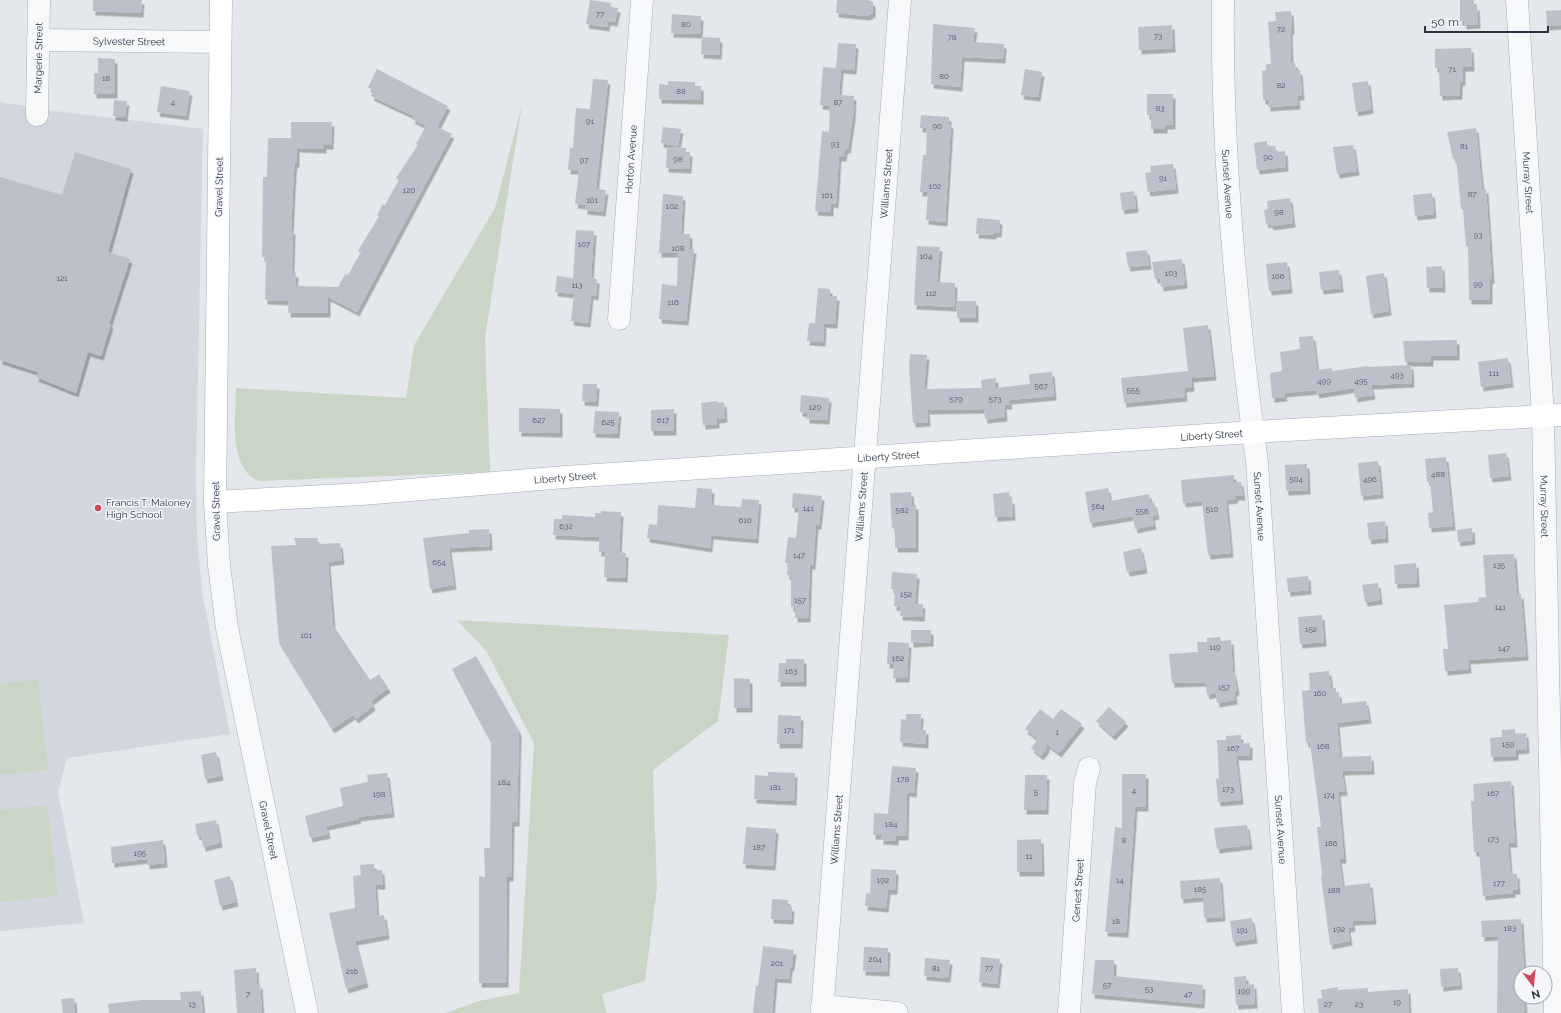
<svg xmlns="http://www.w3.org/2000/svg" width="1561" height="1013" viewBox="0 0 1561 1013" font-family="Raleway,sans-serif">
<defs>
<filter id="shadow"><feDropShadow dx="2.5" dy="4.5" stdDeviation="0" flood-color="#0004"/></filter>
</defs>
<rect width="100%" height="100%" fill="#e4e7ec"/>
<polygon fill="#d2d6de" points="0,102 55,111 203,129 196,472 197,534 202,592 230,734 67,758 58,792 84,923 0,931"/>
<g fill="#c9d6c5">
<path d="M522 105 485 337 490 472 258 481C255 479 250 476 248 474 229 452 236 414 236 388L406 398 414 345 495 208Z"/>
<polygon points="457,620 729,635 718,721 653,770 657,888 645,981 602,994 607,1013 445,1013 479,1001 519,993 534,743 487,652"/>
<polygon points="38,679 48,770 0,775 0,684"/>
<polygon points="47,805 58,896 0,902 0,810"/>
</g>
<g fill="#bbc0ca" filter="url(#shadow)">
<polygon points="93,0 142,0 141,13 93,11"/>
<polygon points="590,0 611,3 610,7 618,8 615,22 608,21 607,27 586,24"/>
<polygon points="837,0 868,0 873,2 873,13 867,16 836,13"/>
<polygon points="1460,0 1474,0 1474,6 1477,6 1478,24 1464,25 1464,21 1460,21"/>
<polygon points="1561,10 1561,25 1547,26 1546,11"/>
<polygon points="1291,11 1292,30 1290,31 1291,63 1295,63 1296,70 1300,70 1302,96 1297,96 1298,105 1268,107 1268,100 1263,100 1262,71 1266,70 1266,64 1271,64 1268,22 1276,21 1275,12"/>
<polygon points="672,14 701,16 700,34 671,33"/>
<polygon points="933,24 975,28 973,42 1004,44 1003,59 962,57 960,87 931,84"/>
<polygon points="1172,25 1173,48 1139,50 1138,27"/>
<polygon points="702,37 720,38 719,55 701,54"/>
<polygon points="838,43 856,44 854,70 841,69 839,95 854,96 853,116 848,149 845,149 844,157 839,157 836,204 831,203 831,212 815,211 822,131 829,132 830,106 820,105 823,67 836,68"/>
<polygon points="1471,48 1472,67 1463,67 1463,81 1460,82 1460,95 1440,96 1439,68 1435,68 1435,49"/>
<polygon points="98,58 115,59 115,94 94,94 94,73 98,73"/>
<polygon points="377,69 448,106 437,127 452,134 357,312 328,297 328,313 288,313 289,301 265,300 266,257 262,257 263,177 267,177 268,138 291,138 291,122 332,122 331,145 324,145 324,149 297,148 297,163 295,163 294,171 291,230 293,230 292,267 293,273 296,273 295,286 338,287 345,274 348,275 361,252 358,251 379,216 377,215 383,204 385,205 399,180 396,178 418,145 416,144 426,126 412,119 414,116 371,96 374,91 368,87"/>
<polygon points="1025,69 1042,72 1038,97 1021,95"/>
<polygon points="593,79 608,80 596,189 606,190 603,212 585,210 585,205 575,204 579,170 568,170 570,148 573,148 576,108 590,109"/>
<polygon points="668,81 695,82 695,86 701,86 701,100 659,99 659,84 668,85"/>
<polygon points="1368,81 1371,109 1356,112 1352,83"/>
<polygon points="161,86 190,91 186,116 157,112"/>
<polygon points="1147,94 1173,94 1173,125 1165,125 1165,129 1151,129 1151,115 1147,115"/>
<polygon points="114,100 127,101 125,117 113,116"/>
<polygon points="921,115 949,117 949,124 951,124 945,222 926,220 928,192 920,192 923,155 926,155 927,128 920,128"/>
<polygon points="663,127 681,129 678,146 661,143"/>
<polygon points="1476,128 1482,189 1486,189 1492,279 1490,279 1490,300 1469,300 1468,246 1466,247 1463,209 1461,209 1457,166 1455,159 1453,159 1447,132"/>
<polygon points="1267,141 1267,146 1275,146 1276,152 1285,151 1286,167 1257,170 1254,143"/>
<polygon points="1353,145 1357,171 1337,174 1333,147"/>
<polygon points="667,147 686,148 686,152 690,152 689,169 666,168"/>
<polygon points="75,152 131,169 108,252 130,259 109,324 111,324 101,356 88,352 76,393 36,377 38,372 0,360 0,177 62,195"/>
<polygon points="1173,164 1176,189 1148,192 1145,173 1151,172 1150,166"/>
<polygon points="1134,191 1136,208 1122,210 1120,193"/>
<polygon points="1432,193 1434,214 1415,216 1413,195"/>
<polygon points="663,194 683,196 681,234 690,234 690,249 694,249 686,321 659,319 662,284 677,286 678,253 659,253"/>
<polygon points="1290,198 1293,223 1271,226 1270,223 1266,224 1264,210 1268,209 1267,201"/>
<polygon points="977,218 1000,220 999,233 994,233 994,235 976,234"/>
<polygon points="576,230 594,231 591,278 597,279 596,296 591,295 588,323 571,321 574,294 555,292 557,276 573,278"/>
<polygon points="917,246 940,247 937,282 955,283 954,307 914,305"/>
<polygon points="1147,250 1149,265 1128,267 1126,252"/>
<polygon points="1182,259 1185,284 1161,287 1160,278 1155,279 1152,262"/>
<polygon points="1287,262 1290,289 1269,291 1266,264"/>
<polygon points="1442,266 1443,288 1427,288 1426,267"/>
<polygon points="1339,270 1341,288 1321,290 1319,272"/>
<polygon points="1384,273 1389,311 1371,314 1366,276"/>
<polygon points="818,288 830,289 830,296 837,296 835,324 815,323"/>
<rect x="957" y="301" width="19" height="17"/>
<polygon points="809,323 824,324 823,342 807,341"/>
<polygon points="1208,325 1214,376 1191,378 1192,387 1184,388 1185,397 1124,403 1121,378 1188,371 1183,328"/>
<polygon points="1313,336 1317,370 1332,368 1332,371 1368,366 1369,367 1411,365 1412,383 1371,385 1373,395 1355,398 1354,388 1317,394 1316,390 1284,393 1285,397 1272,398 1270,373 1282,371 1280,352 1300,349 1299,337"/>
<polygon points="1457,340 1457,356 1431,356 1431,362 1405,362 1403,341"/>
<polygon points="910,354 927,355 924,389 982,388 981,380 996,378 996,388 1030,384 1029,374 1052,372 1054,396 1009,400 1010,405 1004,405 1005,417 985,419 984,409 927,410 928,422 913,423 909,367"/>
<polygon points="1508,358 1511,383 1481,387 1478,362"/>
<polygon points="583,384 597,384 596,402 582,401"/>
<polygon points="801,395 829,398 827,420 807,419 807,413 800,412"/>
<polygon points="718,401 718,403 724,402 725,418 717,419 717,424 703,425 701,403"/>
<polygon points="519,408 560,409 560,433 519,432"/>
<polygon points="674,409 674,431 651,431 651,410"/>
<polygon points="595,411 619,412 617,434 593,433"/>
<polygon points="1506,453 1509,476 1490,478 1488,455"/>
<polygon points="1446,457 1453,526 1429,528 1428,513 1433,512 1430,481 1427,482 1425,459"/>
<polygon points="1378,461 1381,494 1361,496 1358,463"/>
<polygon points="1307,464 1308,490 1286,491 1285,465"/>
<polygon points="1234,475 1234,482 1241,482 1243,496 1236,496 1235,499 1226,500 1231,553 1208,555 1202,501 1183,503 1181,480"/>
<polygon points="697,488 712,489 711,505 741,507 742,499 759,500 756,539 711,535 710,548 647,538 649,524 657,525 658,505 695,508"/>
<polygon points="1108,488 1110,501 1149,494 1150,502 1154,502 1157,515 1152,516 1154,525 1135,529 1133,516 1090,523 1085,492"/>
<polygon points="911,492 912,505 916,505 916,548 895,548 895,528 892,528 890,493"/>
<polygon points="1009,492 1010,500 1012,499 1013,516 995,517 993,494"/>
<polygon points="793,493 822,496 819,525 816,525 813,565 810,565 808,618 795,618 795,607 791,607 791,576 787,575 788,563 785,563 788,537 796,538 799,508 792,508"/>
<polygon points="601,511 621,512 619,552 626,553 625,578 604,577 605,552 599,552 599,537 553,535 554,519 562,519 562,515 595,517 595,513 601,513"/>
<polygon points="1385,521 1386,538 1369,540 1367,523"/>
<polygon points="1472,528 1473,540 1458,542 1457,530"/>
<polygon points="489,529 490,546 449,548 454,585 430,589 423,538 469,533 469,530"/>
<polygon points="294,538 317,538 319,544 340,543 342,560 328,562 333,625 370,680 379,674 388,688 371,701 373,706 356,719 353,715 332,729 279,643 271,546 296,545"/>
<polygon points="1141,548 1145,569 1127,572 1123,552"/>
<polygon points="1514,554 1517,595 1521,594 1526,656 1468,660 1469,669 1445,671 1443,649 1448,649 1444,605 1478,602 1478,598 1486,597 1483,555"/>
<polygon points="1416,563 1417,583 1395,584 1394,565"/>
<polygon points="892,572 917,574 915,604 923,604 922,617 900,616 901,607 894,606 895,589 891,589"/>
<polygon points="1308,576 1309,590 1288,592 1287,578"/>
<polygon points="1378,583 1380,600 1365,602 1362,585"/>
<polygon points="1322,615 1324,642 1300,644 1298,617"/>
<polygon points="911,630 931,630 931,642 911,643"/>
<polygon points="1220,637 1221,641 1231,640 1233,673 1234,672 1237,691 1234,692 1235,700 1217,703 1216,693 1207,695 1205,682 1172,683 1169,654 1198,652 1197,642 1207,642 1207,638"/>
<polygon points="888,642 909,643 907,678 893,678 894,664 887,664"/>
<polygon points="476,656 519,731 517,822 512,822 511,877 507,877 506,983 479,983 479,876 485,877 484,848 490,848 491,743 452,669"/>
<polygon points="786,659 804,659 804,682 778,682 779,663 786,663"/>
<polygon points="1329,671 1331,688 1336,688 1336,693 1339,693 1340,704 1366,701 1369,719 1337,723 1340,757 1371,756 1372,770 1342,771 1345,791 1338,792 1344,859 1339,859 1343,886 1370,883 1374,920 1352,921 1353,927 1348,928 1350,941 1330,945 1321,876 1322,875 1317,827 1321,827 1310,743 1306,743 1302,691 1310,690 1309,673"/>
<polygon points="734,678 750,679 750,708 734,708"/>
<polygon points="1109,707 1126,722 1113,736 1096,721"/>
<polygon points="1040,709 1053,719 1061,709 1082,724 1059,753 1047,744 1047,748 1041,756 1031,748 1038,739 1025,729"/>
<polygon points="906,714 921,714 920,730 926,730 926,744 900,742 901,719 906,720"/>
<polygon points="778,715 801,716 800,744 777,744"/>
<polygon points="1515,729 1515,734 1526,733 1527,749 1516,750 1516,756 1491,757 1490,738 1502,737 1502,730"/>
<polygon points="1241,735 1241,744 1250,743 1250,756 1236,756 1241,800 1218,802 1216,779 1219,778 1217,740 1226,740 1226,736"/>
<polygon points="216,752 221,776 205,779 201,755"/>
<polygon points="892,766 916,768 914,793 907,792 906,836 896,836 896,841 881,840 881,835 873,835 874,813 888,814"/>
<polygon points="768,772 795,773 794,801 754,799 755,775 768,776"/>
<polygon points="387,773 392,813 358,817 359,819 326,826 328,834 310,838 305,816 343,806 340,788 368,782 367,775"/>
<polygon points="1122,774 1146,774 1146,807 1135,807 1126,933 1105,932 1115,827 1122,828"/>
<polygon points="1025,775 1047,775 1046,810 1024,810"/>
<polygon points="1511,781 1515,843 1508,843 1510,871 1511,874 1517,874 1518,890 1513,890 1513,893 1483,896 1479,852 1474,852 1471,801 1474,801 1473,784"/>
<polygon points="216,820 220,843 203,847 201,835 197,836 195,824"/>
<polygon points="1247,825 1250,845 1217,849 1214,828"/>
<polygon points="746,827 776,829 773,866 743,864"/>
<polygon points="1041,839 1042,872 1017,872 1017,840"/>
<polygon points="163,840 165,863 147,865 147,859 112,863 111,847"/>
<polygon points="374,864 374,870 382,870 383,885 375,885 377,916 384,915 387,935 355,941 366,983 346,989 329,913 355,908 353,876 361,875 360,865"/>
<polygon points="871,869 896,870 895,890 888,890 886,908 865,906 866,893 870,894"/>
<polygon points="230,876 236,902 220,906 214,880"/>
<polygon points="1220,878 1223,917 1204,918 1203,897 1181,899 1180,881"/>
<polygon points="772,899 788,900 788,906 792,907 791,920 771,919"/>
<polygon points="1252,918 1255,939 1233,942 1230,921"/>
<polygon points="1521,919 1524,973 1521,973 1521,997 1524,997 1525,1012 1497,1013 1498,936 1482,937 1481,921"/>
<polygon points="763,946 794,950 792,965 790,968 789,979 775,978 772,1013 753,1013 756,985 758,986"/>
<polygon points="864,947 888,948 887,972 863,971"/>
<polygon points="981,957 1000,959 997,984 979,982"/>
<polygon points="925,958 950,960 948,978 924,976"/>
<polygon points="1095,960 1114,960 1114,976 1203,985 1202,1004 1092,994"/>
<polygon points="256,968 257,985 260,984 262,1013 237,1013 234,970"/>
<polygon points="1458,968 1460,985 1441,987 1440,969"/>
<polygon points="1246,976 1247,985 1254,984 1255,1004 1236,1005 1234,977"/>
<polygon points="1338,987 1338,990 1368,988 1368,992 1408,989 1409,1013 1319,1013 1317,999 1322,998 1321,990"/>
<polygon points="201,991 203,1013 109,1013 108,1004 142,1000 181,1000 180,992"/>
<polygon points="74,998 75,1013 63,1013 61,999"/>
</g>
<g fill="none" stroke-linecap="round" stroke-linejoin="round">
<defs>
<g id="minor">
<path id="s1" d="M1223 0C1221 154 1236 309 1257 462L1293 1013"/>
<path id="s2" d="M1517 0 1543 416 1555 1013"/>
<path id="s3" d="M38 40 220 42"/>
<path id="s4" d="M37 115 39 0"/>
<path id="s5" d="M619 319 642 0"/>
<path id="s6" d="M215 502 219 565 227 628 307 1013"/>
<polyline points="822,1006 897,1013"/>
<path id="s7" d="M822 1013 900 0"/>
<path id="s8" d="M1069 1013 1085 783 1089 768"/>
</g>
<g id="major">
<path id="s9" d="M221 0 215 502 362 494 565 477 1253 432 1561 415"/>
</g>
</defs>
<use href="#minor" stroke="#a9aeb7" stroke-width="23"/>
<use href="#major" stroke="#a3abb8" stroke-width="23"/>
<use href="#minor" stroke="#f7f8fa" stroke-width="22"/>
<use href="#major" stroke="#fff" stroke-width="22"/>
</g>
<circle fill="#d1495b" stroke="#f4f6f9" stroke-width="1.5" cx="98" cy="508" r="4"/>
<g text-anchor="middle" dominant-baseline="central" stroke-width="3" stroke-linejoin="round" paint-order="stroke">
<g font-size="8" fill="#4f5766">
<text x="600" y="14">77</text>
<text x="686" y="24">80</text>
<text x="1281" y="29">72</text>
<text x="1158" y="36">73</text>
<text x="952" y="37">78</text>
<text x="1452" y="69">71</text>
<text x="944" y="76">80</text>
<text x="106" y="78">18</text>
<text x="1281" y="85">82</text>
<text x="681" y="91">88</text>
<text x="173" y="102">4</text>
<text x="838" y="102">87</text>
<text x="1160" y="108">83</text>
<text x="590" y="121">91</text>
<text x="937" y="126">90</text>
<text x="835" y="144">93</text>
<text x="1464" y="146">81</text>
<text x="1268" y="157">90</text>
<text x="678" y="159">98</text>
<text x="584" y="160">97</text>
<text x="1163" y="178">91</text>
<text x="935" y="186">102</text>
<text x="409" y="190">120</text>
<text x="1472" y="194">87</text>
<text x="827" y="195">101</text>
<text x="592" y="200">101</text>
<text x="672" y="206">102</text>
<text x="1279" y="212">98</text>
<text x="1478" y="235">93</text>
<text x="584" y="244">107</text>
<text x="678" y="248">108</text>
<text x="926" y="256">104</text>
<text x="1171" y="273">103</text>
<text x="1278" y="276">106</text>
<text x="62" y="278">121</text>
<text x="1478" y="284">99</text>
<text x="577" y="285">113</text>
<text x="931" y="293">112</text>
<text x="673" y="302">116</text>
<text x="1494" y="373">111</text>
<text x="1397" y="375">493</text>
<text x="1324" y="381">499</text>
<text x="1361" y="381">495</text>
<text x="1041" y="386">567</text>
<text x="1133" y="390">555</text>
<text x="956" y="399">579</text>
<text x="995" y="399">573</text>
<text x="815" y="407">129</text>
<text x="539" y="420">627</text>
<text x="663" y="420">617</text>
<text x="608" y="422">625</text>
<text x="1438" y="474">488</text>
<text x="1296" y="479">504</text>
<text x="1370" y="479">496</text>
<text x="1098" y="506">564</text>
<text x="808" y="508">141</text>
<text x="1212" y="509">510</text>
<text x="902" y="510">582</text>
<text x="1142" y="511">556</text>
<text x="745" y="520">610</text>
<text x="566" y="526">632</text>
<text x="799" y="555">147</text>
<text x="439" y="562">654</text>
<text x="1499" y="565">135</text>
<text x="906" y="594">152</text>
<text x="800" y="600">157</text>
<text x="1500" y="607">141</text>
<text x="1311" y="629">152</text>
<text x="306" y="635">101</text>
<text x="1215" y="647">119</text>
<text x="1504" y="648">147</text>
<text x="898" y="658">162</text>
<text x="791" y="671">163</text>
<text x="1224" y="687">157</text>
<text x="1320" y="693">160</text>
<text x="789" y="730">171</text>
<text x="1057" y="732">1</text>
<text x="1508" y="744">159</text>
<text x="1323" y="746">168</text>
<text x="1233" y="748">167</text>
<text x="903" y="779">178</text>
<text x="504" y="782">184</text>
<text x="775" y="787">181</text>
<text x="1228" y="789">173</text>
<text x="1134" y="790">4</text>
<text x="1036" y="792">5</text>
<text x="1493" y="793">167</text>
<text x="379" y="794">198</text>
<text x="1329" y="795">174</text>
<text x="891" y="824">184</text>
<text x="1493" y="839">173</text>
<text x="1124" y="840">8</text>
<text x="1331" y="843">186</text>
<text x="759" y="847">187</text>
<text x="140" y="853">195</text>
<text x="1029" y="856">11</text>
<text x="883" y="880">192</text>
<text x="1120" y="880">14</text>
<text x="1499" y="883">177</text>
<text x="1200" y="889">185</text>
<text x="1334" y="890">188</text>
<text x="1116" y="921">18</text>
<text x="1510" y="928">183</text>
<text x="1339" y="929">192</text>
<text x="1242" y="930">191</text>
<text x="875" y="959">204</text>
<text x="777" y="963">201</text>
<text x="936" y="968">81</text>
<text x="989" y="968">77</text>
<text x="352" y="971">216</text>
<text x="1107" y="985">57</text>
<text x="1149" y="989">53</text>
<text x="1244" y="991">199</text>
<text x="248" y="994">7</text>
<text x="1188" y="994">47</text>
<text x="1397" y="1002">19</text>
<text x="192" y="1004">13</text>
<text x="1328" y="1004">27</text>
<text x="1359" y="1004">23</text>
</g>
<g font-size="10" fill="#2b3445" stroke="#f4f6f9">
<text stroke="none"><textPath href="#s3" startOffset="91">Sylvester Street</textPath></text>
<text stroke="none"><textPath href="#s4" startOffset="57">Margerie Street</textPath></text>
<text stroke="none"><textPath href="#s5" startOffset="160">Horton Avenue</textPath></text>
<text stroke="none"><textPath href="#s7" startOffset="832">Williams Street</textPath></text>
<text stroke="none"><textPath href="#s2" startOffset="183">Murray Street</textPath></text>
<text stroke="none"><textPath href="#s1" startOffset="184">Sunset Avenue</textPath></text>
<text transform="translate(219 187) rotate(-89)">Gravel Street</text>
<text stroke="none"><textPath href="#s9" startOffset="1501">Liberty Street</textPath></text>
<text stroke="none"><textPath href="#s9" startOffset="1177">Liberty Street</textPath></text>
<text stroke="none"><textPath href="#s9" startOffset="853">Liberty Street</textPath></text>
<text stroke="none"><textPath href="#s7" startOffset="508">Williams Street</textPath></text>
<text stroke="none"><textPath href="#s1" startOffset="508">Sunset Avenue</textPath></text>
<text stroke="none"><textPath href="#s2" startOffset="507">Murray Street</textPath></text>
<text transform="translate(216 511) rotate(-91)">Gravel Street</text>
<text stroke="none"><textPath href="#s1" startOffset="832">Sunset Avenue</textPath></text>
<text stroke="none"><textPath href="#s6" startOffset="333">Gravel Street</textPath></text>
<text stroke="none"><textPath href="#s7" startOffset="184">Williams Street</textPath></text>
<text stroke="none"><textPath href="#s8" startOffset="123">Genest Street</textPath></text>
</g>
<g font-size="10" fill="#2b3445" stroke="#f4f6f9" text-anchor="start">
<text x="106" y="502">Francis T. Maloney<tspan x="106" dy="12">High School</tspan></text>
</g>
</g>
<g transform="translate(1533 985) rotate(164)"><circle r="19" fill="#f4f6f9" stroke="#a4a8b1"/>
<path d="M0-3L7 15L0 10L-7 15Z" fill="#d1495b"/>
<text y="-6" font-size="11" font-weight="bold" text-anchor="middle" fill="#2b3445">N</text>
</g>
<path d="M1425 26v6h123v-6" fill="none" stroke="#2b3445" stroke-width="2"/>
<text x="1431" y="26" font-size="12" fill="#2b3445" stroke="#f4f6f9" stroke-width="3" paint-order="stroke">50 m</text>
</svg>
